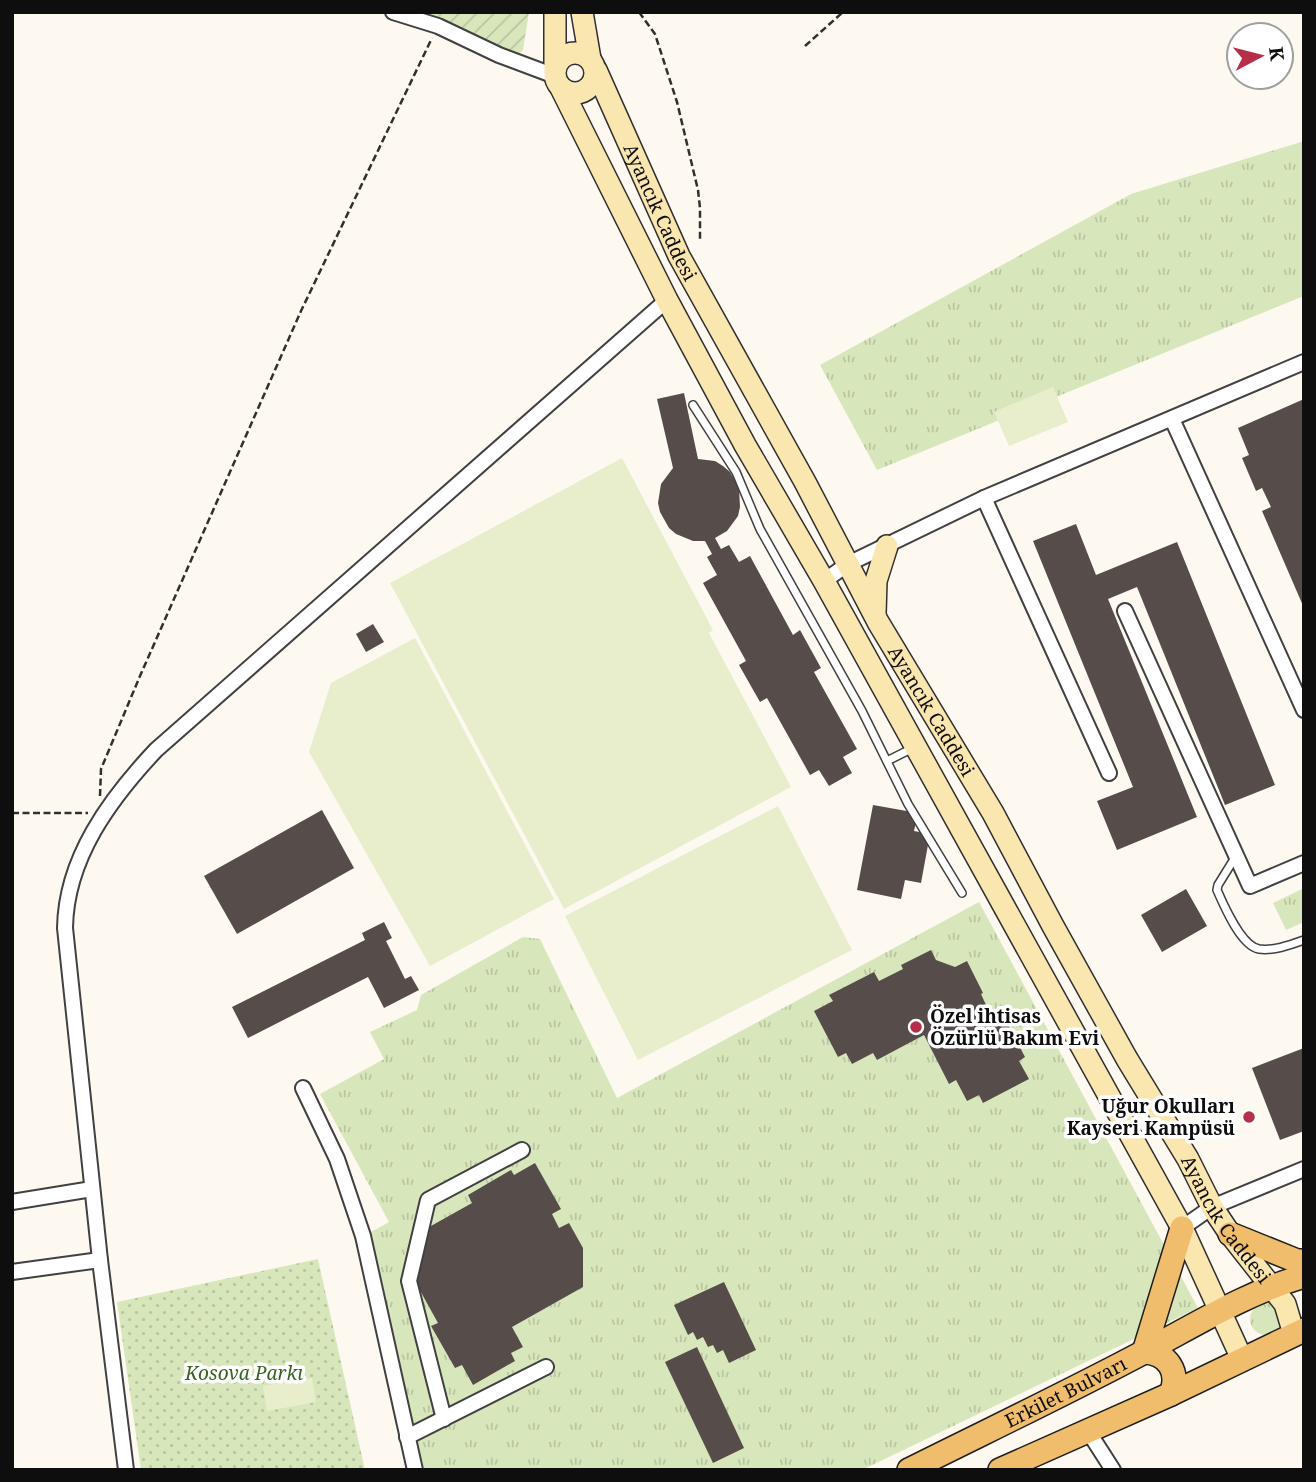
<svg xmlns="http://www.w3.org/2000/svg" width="1316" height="1482" viewBox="0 0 1316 1482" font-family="'Noto Serif',serif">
<defs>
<pattern id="grass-tufts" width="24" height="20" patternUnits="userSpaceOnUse" patternTransform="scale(1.75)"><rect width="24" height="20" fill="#d8e7bb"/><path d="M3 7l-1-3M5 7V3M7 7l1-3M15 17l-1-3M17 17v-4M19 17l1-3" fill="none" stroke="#b8c5a0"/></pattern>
<pattern id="park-dots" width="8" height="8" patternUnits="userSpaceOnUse" patternTransform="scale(1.75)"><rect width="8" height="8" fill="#d8e7bb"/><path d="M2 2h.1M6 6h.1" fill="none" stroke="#b8c5a0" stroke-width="1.8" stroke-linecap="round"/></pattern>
<pattern id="garden-furrows" width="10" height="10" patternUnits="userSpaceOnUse" patternTransform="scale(1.75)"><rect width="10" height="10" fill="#d8e7bb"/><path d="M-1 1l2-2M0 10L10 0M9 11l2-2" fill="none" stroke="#b8c5a0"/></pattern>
</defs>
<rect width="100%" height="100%" fill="#fef9f0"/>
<g fill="url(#grass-tufts)">
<polygon points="1304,141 1304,296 877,470 820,365 1131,194"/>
<polygon points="1304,888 1304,922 1286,930 1273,903"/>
<polygon points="979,902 1198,1308 862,1470 422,1470 371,1232 389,1222 320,1094 384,1059 370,1032 417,1010 421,995 523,937 540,939 617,1098"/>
<circle cx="1266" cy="1319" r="16"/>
</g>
<polygon fill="url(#park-dots)" points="318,1259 365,1470 141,1470 117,1302"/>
<polygon fill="url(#garden-furrows)" points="387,12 529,12 523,50 515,57"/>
<g fill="#e8eecc">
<polygon points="1053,387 1068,422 1009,446 994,412"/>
<polygon points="622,458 713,630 709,633 791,787 564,909 390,583"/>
<polygon points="415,638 554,899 430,966 309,752 331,683"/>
<polygon points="778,806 852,950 638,1060 565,916"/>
<polygon points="312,1378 316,1402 267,1411 263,1386"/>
</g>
<g fill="#564d4b">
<polygon points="684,393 698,459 715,461 723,466 730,472 739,488 740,507 738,516 727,531 715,538 721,549 729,545 739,562 750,556 793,635 800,630 821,668 814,672 857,749 843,757 852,773 829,786 819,770 810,775 767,698 760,702 739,665 746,661 703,583 717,575 707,557 712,554 705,541 693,541 676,534 669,528 660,512 658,503 661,484 673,468 657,399"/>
<polygon points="1304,399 1304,608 1262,511 1271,507 1262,488 1256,491 1242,458 1249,455 1238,428"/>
<polygon points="1076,524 1096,575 1177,542 1275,785 1225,805 1137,587 1108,599 1197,817 1117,850 1097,801 1133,787 1033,541"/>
<polygon points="373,624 384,642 366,652 356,634"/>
<polygon points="873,805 918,813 914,831 930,834 921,883 905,880 901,899 857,890"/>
<polygon points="322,810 354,868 237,934 204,876"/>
<polygon points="1186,889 1207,926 1162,952 1141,915"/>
<polygon points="384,922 392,938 386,941 405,979 411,976 419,990 384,1008 368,977 248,1038 232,1007 365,940 362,933"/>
<polygon points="931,950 936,960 955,967 967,961 983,993 981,994 992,1018 1002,1013 1025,1057 1019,1061 1029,1079 983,1103 979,1095 967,1101 956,1080 949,1084 924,1035 877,1060 873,1053 852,1064 846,1053 838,1057 814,1011 833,1001 829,995 874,972 879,981 903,969 901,965"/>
<polygon points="1304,1048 1304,1131 1280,1140 1252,1068"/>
<polygon points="535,1163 561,1209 552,1214 559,1228 569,1223 583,1248 583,1287 512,1327 523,1347 511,1353 515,1361 473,1385 462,1365 455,1368 431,1326 438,1323 412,1276 422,1231 472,1203 468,1195 511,1170 514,1175"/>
<polygon points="724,1282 756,1350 729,1363 723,1350 717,1353 713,1345 708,1347 703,1337 697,1340 693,1332 688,1335 674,1305"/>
<polygon points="697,1347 744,1448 713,1463 665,1362"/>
</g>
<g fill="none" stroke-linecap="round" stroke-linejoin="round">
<defs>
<g id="lane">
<polyline points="693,405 736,472 760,529 862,711 908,804 962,893"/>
<polyline points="887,761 915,747"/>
<path d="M1236 856 1218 885 1217 890C1224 906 1241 946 1259 949 1274 951 1290 945 1304 940"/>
</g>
<g id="street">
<polyline points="393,12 438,26 499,55 555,76"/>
<polyline points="1172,419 1304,710"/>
<polyline points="984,498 1109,773"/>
<polyline points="824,581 848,564 984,498 1304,362"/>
<polyline points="1125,611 1250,886 1304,863"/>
<polyline points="303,1088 337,1159 363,1236 415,1470"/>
<polyline points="12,1202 92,1189"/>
<polyline points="1182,1228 1212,1207 1304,1169"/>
<polyline points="12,1272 100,1260"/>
<polyline points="444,1419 409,1281 428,1200 522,1150"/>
<polyline points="1088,1431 1113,1470"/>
<polyline points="407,1437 546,1367"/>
<path d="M126 1470 100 1260 65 928C66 858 110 799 156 750L667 300"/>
</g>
<g id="secondary">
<polyline points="555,12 555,70"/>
<polyline points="582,12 590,59"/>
<circle cx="575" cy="73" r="20"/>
<path id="s1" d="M596 70 679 256 805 482 878 622 993 813 1053 926 1127 1059 1188 1159 1212 1207 1230 1234 1285 1304 1294 1334"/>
<polyline points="561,88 667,300 745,445 824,581 1182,1228 1242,1359"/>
<polyline points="875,614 876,581 887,546"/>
</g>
<g id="primary">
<polyline points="1230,1234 1297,1261 1304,1261"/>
<path d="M1171 1394C1180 1372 1168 1353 1144 1352L1182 1228"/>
<path id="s2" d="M909 1470C987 1431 1067 1393 1144 1352 1197 1324 1246 1293 1304 1276"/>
<polyline points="1000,1470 1171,1394 1304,1330"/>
</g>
</defs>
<use href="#lane" stroke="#414141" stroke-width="10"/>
<use href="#street" stroke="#414141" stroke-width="18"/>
<use href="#secondary" stroke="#303030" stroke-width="24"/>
<use href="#primary" stroke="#1f1f1f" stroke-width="26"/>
<g stroke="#303030" stroke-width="2.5" stroke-dasharray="7 3.5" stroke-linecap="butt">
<polyline points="639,12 655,34 677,102 698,190 700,208 700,239"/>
<polyline points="805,46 843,12"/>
<polyline points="100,796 101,769 140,676 301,311 432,38"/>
<polyline points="12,813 88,813"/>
</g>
<use href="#lane" stroke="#fff" stroke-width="7"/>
<use href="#street" stroke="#fff" stroke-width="14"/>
<use href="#secondary" stroke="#fae6af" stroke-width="21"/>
<use href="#primary" stroke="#f0bd6d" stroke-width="23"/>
</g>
<g fill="#b62e49" stroke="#fff" stroke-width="2.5">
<circle cx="916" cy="1027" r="7"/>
<circle cx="1249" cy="1117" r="7"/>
</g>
<g text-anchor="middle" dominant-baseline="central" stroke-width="7" stroke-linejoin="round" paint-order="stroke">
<g font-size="19" fill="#0e0e0e" stroke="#fff">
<text stroke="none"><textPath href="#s1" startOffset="156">Ayancık Caddesi</textPath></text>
<text stroke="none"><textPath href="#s1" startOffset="724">Ayancık Caddesi</textPath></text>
<text stroke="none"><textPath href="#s1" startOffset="1312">Ayancık Caddesi</textPath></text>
<text stroke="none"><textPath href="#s2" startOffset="175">Erkilet Bulvarı</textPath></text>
</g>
<g font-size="19" font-weight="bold" fill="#0e0e0e" stroke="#fff" text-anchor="start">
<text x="930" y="1016">Özel ihtisas<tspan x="930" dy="22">Özürlü Bakım Evi</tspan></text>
<text x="1235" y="1106" text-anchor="end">Uğur Okulları<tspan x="1235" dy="22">Kayseri Kampüsü</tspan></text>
</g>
<g font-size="19" font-style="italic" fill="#396222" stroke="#fff">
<text x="244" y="1373">Kosova Parkı</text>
</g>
</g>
<rect width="1316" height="1482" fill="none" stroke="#0e0e0e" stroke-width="28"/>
<g transform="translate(1260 56) rotate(83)"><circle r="33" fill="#ffffff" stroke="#9f9f9f" stroke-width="2"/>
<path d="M0-5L12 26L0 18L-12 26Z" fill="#b62e49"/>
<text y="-10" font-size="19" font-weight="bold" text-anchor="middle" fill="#0e0e0e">K</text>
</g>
</svg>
